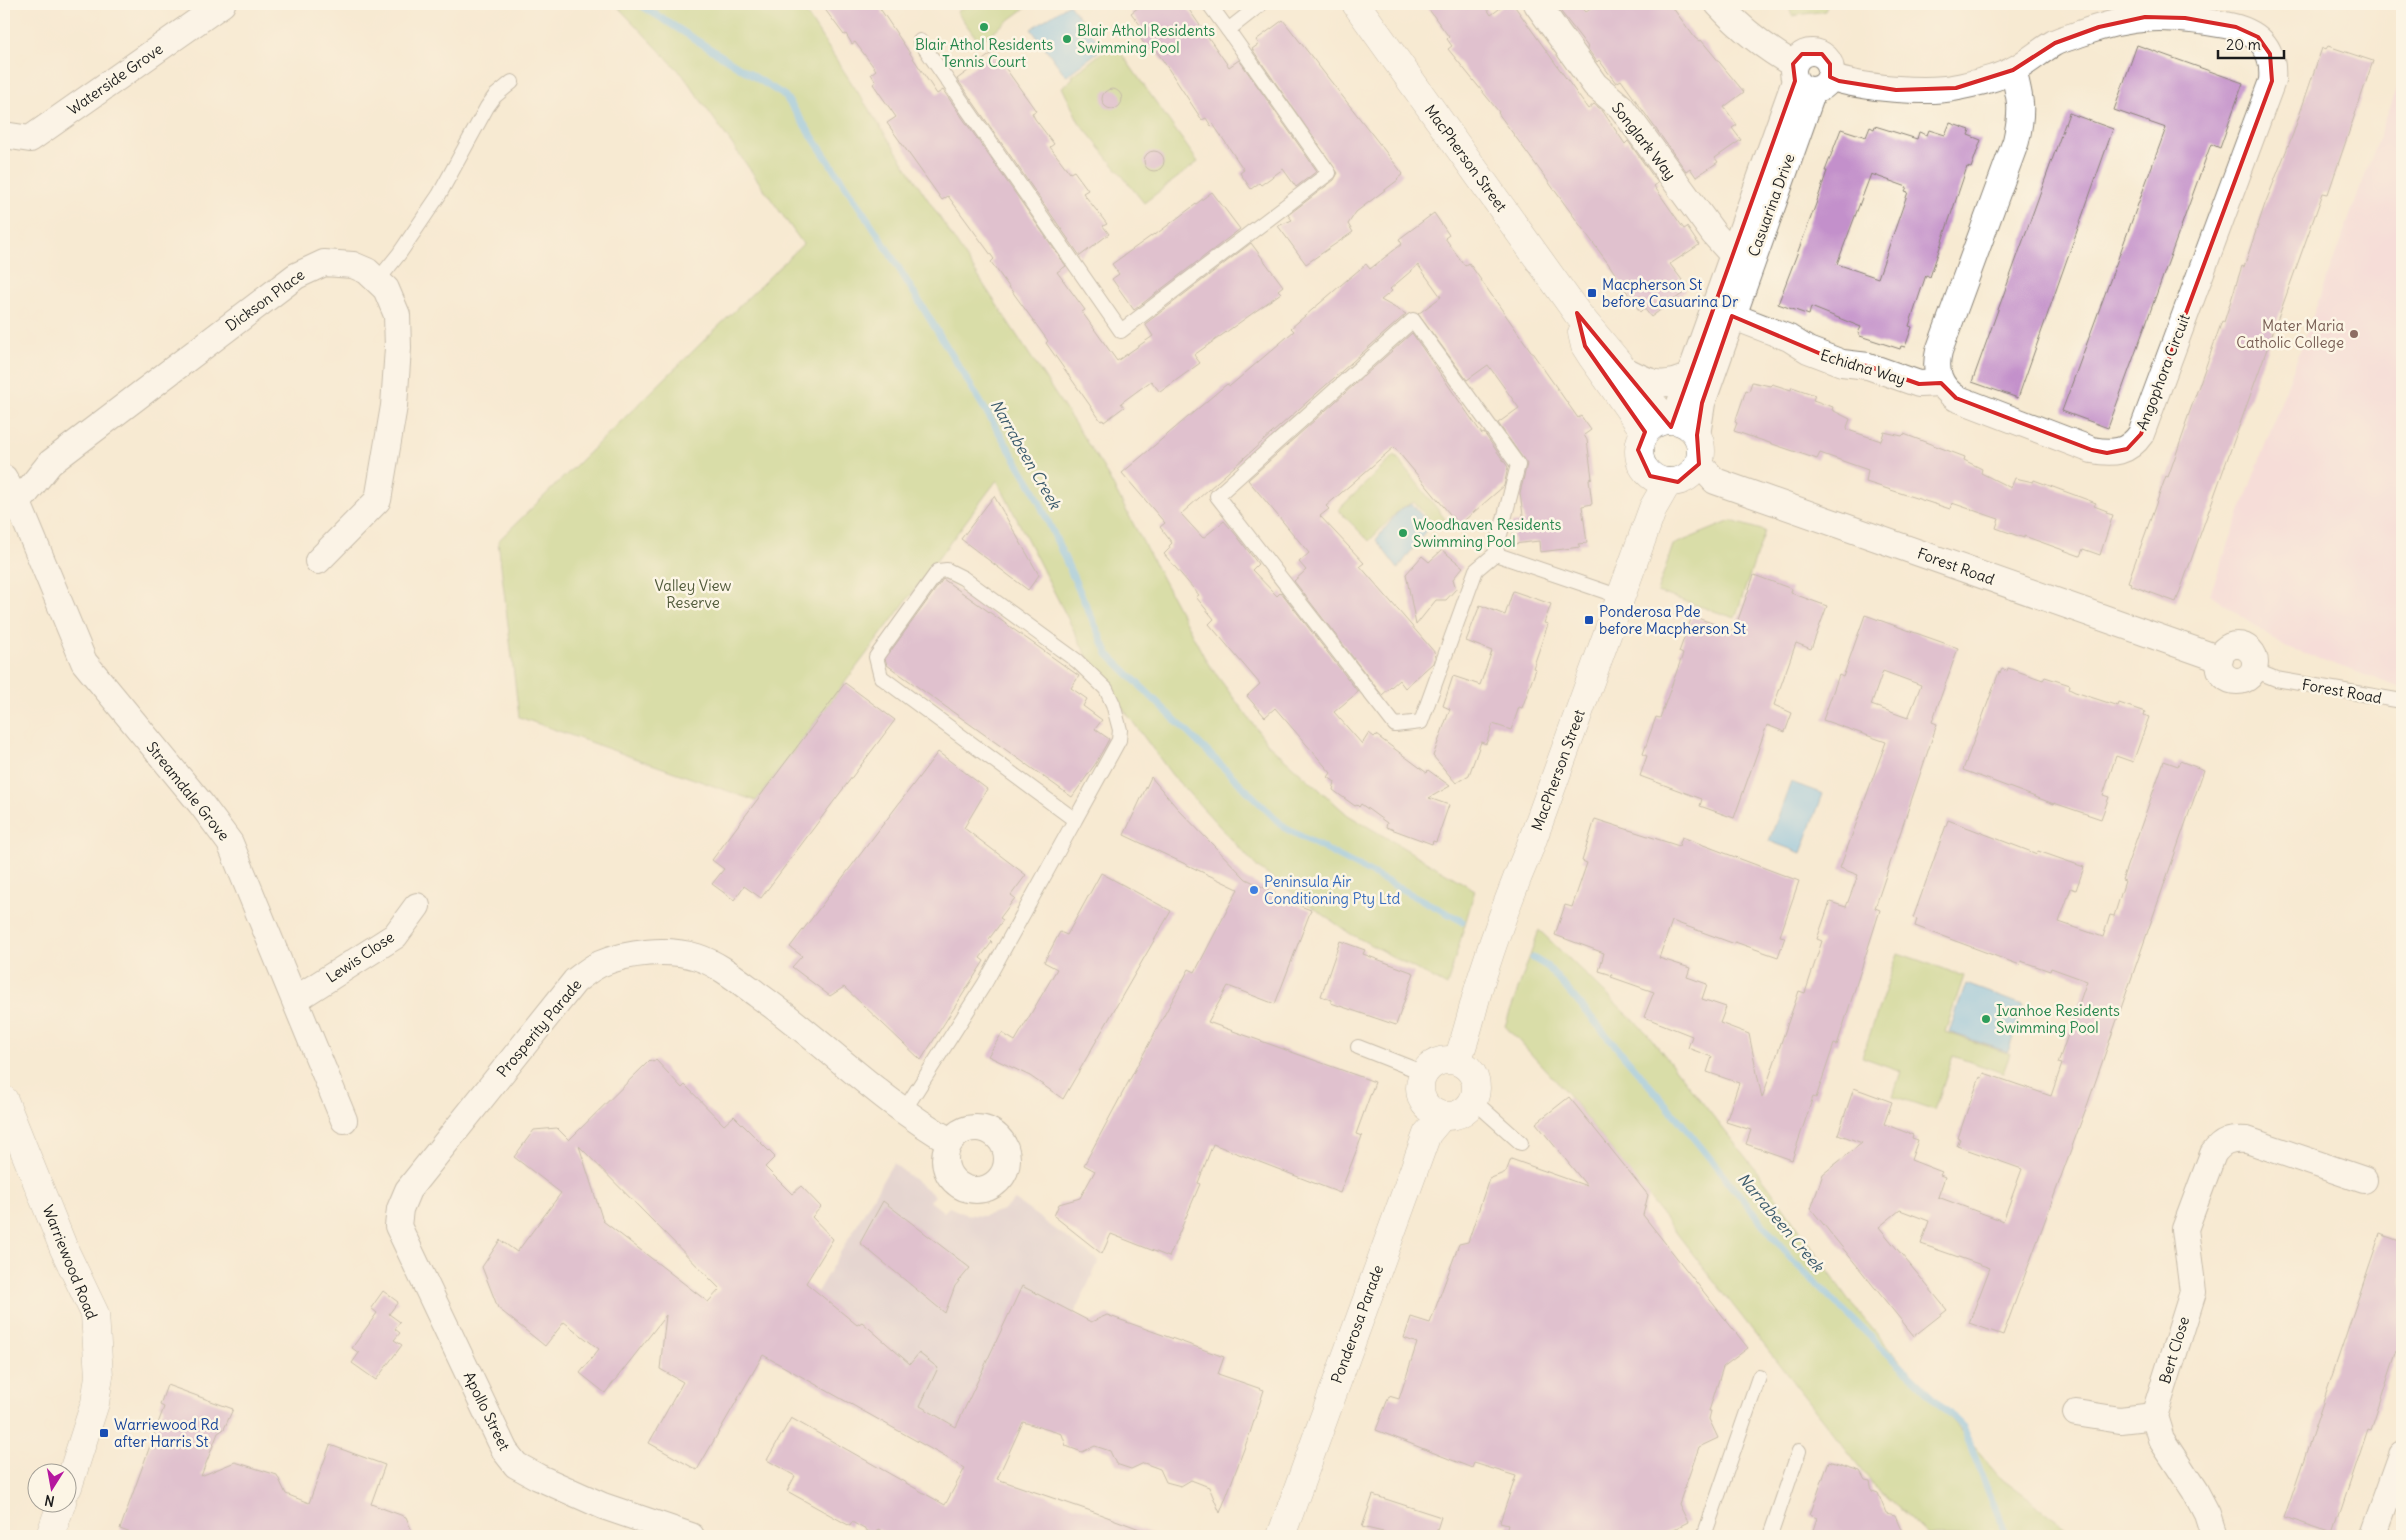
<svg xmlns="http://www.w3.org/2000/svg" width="2406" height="1540" viewBox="0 0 2406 1540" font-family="Delius,sans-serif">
<rect width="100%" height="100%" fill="#fcf5e5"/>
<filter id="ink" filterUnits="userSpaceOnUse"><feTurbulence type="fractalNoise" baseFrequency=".02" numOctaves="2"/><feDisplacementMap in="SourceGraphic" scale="10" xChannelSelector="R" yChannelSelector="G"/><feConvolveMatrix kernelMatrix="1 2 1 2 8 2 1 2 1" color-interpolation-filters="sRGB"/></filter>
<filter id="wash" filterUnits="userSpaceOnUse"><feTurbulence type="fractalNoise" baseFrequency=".0096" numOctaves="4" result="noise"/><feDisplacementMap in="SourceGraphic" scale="20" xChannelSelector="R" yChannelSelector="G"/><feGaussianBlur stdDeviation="1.12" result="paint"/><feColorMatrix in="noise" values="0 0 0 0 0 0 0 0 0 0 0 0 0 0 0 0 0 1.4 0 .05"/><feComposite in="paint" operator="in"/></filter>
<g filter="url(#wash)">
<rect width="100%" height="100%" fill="#f7ead2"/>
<polygon fill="#f3cfe0" points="2402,75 2402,688 2285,647 2210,594"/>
<polygon fill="#cfbdcf" points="893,1163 935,1196 930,1201 944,1212 949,1207 965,1214 983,1216 1003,1210 1015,1200 1099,1261 1007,1457 794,1331"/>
<g fill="#b4ce74" stroke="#687548">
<polygon points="615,4 800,4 1103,467 1207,662 1268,744 1348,815 1475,890 1447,986 1349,933 1258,868 1172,775 1093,668 997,480 756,801 519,717 498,541 803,244 682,74"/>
<polygon points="969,4 1031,4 979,42 957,12"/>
<polygon points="1788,4 1828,4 1825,11 1792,16"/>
<polygon points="1114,43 1198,162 1144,203 1079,122 1062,87 1073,78 1072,76"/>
<polygon points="1395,455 1446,520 1433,525 1414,502 1400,509 1369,541 1338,510"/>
<polygon points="1731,521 1765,531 1735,618 1657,592 1673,545"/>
<polygon points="1539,930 1647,1033 1767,1184 1853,1306 2003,1480 2079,1536 1929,1536 1875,1487 1567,1093 1505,1026"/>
<polygon points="1898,953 1964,976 1945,1032 2010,1054 2003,1073 1953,1056 1935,1110 1893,1096 1901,1071 1862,1057"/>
</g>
<g fill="#6dbae7" stroke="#446b82">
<polygon points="1069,4 1103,48 1066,76 1031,29"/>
<polygon points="1412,504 1430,525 1398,569 1376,540 1400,509"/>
<polygon points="1791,782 1823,794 1801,853 1769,841"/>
<polygon points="1966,984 2023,1005 2008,1052 1949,1032"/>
</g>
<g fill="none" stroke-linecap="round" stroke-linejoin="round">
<g stroke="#6dbae7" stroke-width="7">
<polyline points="639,4 785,96 881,239 1033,488 1108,654 1285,828 1462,921"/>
<polyline points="1533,958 1548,967 1679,1120 1792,1260 1963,1427 2006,1536"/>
</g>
</g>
<g id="blocks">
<g fill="#c390cb" fill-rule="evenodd">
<polygon points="821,4 877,4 937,94 943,90 1066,266 1057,272 1085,310 1082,312 1117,361 1153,336 1145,324 1251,243 1283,286 1278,290 1281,293 1194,355 1200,363 1160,392 1151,381 1121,403 1124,407 1104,422 1103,420 1101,421 1046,343 1048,341 991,262 994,259 948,196 942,200 887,123 896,117 873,84 876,82 871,74 876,70 855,42 852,44 846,34 844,35"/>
<polygon points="1143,4 1185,4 1229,67 1239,60 1317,171 1296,187 1283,169 1261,185 1259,183 1251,189 1240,173 1244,170 1213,124 1211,126 1206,118 1202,120 1160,56 1152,46 1148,49 1138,35 1144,30 1131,13"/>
<polygon points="1425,4 1484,4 1491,15 1506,4 1513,4 1588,109 1594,104 1602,110 1625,144 1628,141 1658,183 1654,186 1684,229 1687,227 1699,245 1670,264 1682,280 1680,282 1686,291 1651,317 1644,308 1640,312 1610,266 1498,113 1499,112 1448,49 1452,46 1447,39 1449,37"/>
<polygon points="1555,4 1579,4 1586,12 1598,4 1670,4 1695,38 1699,41 1701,40 1744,92 1724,107 1737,125 1732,128 1741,140 1715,158 1718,162 1696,177 1690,168 1686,171 1621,80 1616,83 1599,60 1597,62 1587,48 1588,47"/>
<polygon points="1283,20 1403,174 1397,179 1398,180 1356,212 1348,224 1353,232 1306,264 1278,226 1292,220 1288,215 1334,180 1338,173 1252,49 1259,44 1256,40"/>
<polygon points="2137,45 2243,83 2220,148 2211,144 2108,428 2062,411 2166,128 2114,110"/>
<polygon points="2328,46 2373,61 2328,194 2323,193 2176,602 2130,585 2131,583 2128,582 2166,476 2168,477 2186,426 2185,425 2222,321 2224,322 2242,266 2244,267 2265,204 2293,134 2322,48 2326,49"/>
<polygon points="991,54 996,61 999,59 1036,111 1032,113 1035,119 1054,144 1050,147 1070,173 1074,171 1088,190 1083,193 1107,224 1103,226 1109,234 1080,256 957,79"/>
<circle cx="1112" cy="99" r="10"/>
<polygon points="2069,113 2113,129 2018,398 1972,382"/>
<path d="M1950 123 1970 130 1968 135 1981 140 1971 168 1967 167 1930 277 1926 275 1909 326 1912 327 1905 347 1901 346 1900 349 1860 336 1858 333 1861 327 1811 307 1809 315 1778 304 1816 204 1827 171H1825L1841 129 1866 137 1870 127 1874 129 1875 126 1917 139 1919 132 1927 135 1929 130 1945 135ZM1871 174 1907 187 1905 191 1908 192 1878 278 1837 264Z"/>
<circle cx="1154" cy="161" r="10"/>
<polygon points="1212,192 1240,229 1134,310 1112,279 1119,274 1112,264 1154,234 1155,235"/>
<polygon points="1434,213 1449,235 1445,238 1465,266 1469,263 1578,418 1581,416 1591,430 1584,435 1587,440 1592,478 1589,479 1592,504 1582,506 1587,543 1578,544 1580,547 1540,552 1539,541 1514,544 1512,523 1524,522 1520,493 1527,464 1498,423 1519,408 1488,365 1467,380 1418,314 1441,297 1418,265 1390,289 1392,291 1381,300 1406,314 1181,514 1203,538 1224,521 1237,536 1258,564 1252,570 1277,596 1281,592 1358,692 1334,712 1362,744 1369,733 1374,737 1376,735 1427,773 1428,770 1450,786 1429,798 1449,805 1436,842 1433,841 1432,844 1386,827 1387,823 1361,804 1359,807 1357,805 1355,806 1333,790 1335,782 1328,777 1331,773 1275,708 1265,717 1247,696 1260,684 1209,624 1214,619 1196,597 1199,595 1164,554 1170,548 1169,546 1172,543 1160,527 1165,523 1122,473 1227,384 1230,386 1294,331 1291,328 1341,285 1366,264 1370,269 1402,244 1399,239"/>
<polygon points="1412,333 1482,434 1484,433 1508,467 1504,486 1459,525 1394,447 1326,506 1329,509 1320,516 1364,563 1360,566 1436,654 1433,663 1405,688 1399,680 1382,695 1294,581 1306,570 1299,562 1309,553 1248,480"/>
<polygon points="1752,382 1770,386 1772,384 1791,390 1792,387 1815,395 1813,400 1833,407 1832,410 1850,419 1847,427 1848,430 1881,441 1884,432 1902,436 1904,434 1965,457 1964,460 1982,469 1981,473 2011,488 2015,478 2033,482 2034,480 2096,503 2094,506 2107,511 2106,513 2113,515 2100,555 2083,549 2080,556 2024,536 2024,538 1996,528 1999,519 1952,503 1950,509 1866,482 1868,470 1820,453 1817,459 1734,431 1737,423 1735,422 1746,390 1749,391"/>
<polygon points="994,496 1039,575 1028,590 961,539"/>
<polygon points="1442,550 1463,567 1453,579 1456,589 1446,600 1436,600 1416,625 1406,574 1422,556 1429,562"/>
<polygon points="1754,575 1792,589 1791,593 1827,606 1811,649 1796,643 1774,705 1792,713 1785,732 1767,725 1734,818 1700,806 1702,799 1640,776 1647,756 1643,754 1656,717 1660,718 1683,654 1679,652 1692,616 1734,631"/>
<polygon points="943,579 1079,676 1071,688 1087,699 1083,706 1102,720 1095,729 1109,739 1096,763 1072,797 887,665 885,659"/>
<polygon points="1513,591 1551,604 1544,623 1548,624 1533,668 1536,669 1522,708 1519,707 1511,730 1493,724 1486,744 1481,742 1469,775 1456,783 1433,756 1450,709 1443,706 1453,676 1480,685 1492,651 1466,641 1480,605 1505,615"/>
<path d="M1865 615 1958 648 1932 722 1937 724 1875 908 1880 910 1846 1017 1837 1045 1834 1044 1816 1098 1813 1097 1792 1160 1746 1144 1751 1130 1726 1122 1739 1083 1707 1072 1712 1057 1688 1048 1692 1036 1644 1017 1654 992 1611 977 1612 975 1599 971 1604 953 1555 935 1565 905 1572 907 1587 863 1582 861 1595 819 1679 846 1682 837 1799 881 1780 936 1785 937 1778 957 1735 942V944L1672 921 1659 958 1690 968 1687 977 1707 984 1702 999 1726 1007 1720 1023 1749 1034 1762 1098 1799 991 1805 993 1822 941 1817 939 1830 902 1846 907 1858 875 1840 868 1886 742 1823 720 1839 675 1843 677ZM1883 671 1921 685 1908 718 1871 705Z"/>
<polygon points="2008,668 2043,680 2045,677 2070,685 2069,689 2075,692 2118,706 2119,703 2145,712 2144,715 2149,717 2133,762 2116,756 2103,795 2109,797 2101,819 2054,803 2054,804 1963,770 1999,672 2000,673 2002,669 2007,671"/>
<polygon points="845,683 895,720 761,898 744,886 734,900 712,884 724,869 712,860"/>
<polygon points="938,752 987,789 964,828 1026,875 1011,895 1015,898 1000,918 1003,920 989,939 992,942 980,958 984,961 921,1060 844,987 830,996 792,967 802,956 790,947"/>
<polygon points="2164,761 2178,766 2180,761 2204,770 2088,1103 2003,1335 1969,1323 1990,1268 1921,1244 1929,1221 1900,1210 1879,1227 1947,1310 1914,1336 1811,1209 1823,1174 1862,1143 1838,1134 1854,1088 1892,1102 1884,1124 1913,1135 1912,1138 1918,1140 1911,1160 1942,1172 1940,1175 1945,1177 1938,1197 2003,1221 2022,1169 1957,1146 1960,1139 1958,1138 1967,1111 1980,1077 1982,1078 1984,1073 2051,1096 2062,1064 2058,1063 2087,981 2051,968 2050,971 2021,961 2020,965 1915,926 1917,919 1913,918 1948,820 2037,854 2038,851 2084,867 2076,890 2071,888 2059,922 2103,937 2110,915 2114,916 2125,881 2122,880"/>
<polygon points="1151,777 1177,808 1246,879 1275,893 1273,896 1311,910 1275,1004 1228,986 1208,1022 1375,1082 1356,1134 1362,1136 1340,1193 1213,1144 1198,1183 1200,1184 1169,1257 1111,1234 1102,1254 1054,1216 1059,1204 1080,1198 1095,1171 1084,1165 1189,969 1195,972 1238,889 1124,835"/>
<polygon points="1101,873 1171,911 1063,1099 1030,1076 988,1056 1002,1033 1015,1041 1057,969 1044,962 1060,932 1067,935"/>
<polygon points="1340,941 1365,950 1363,954 1414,973 1396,1025 1331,1003 1331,1000 1321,996"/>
<path d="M650 1060 653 1062 656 1060 682 1088 685 1085 724 1125 734 1116 775 1157 765 1167 792 1194 801 1186 821 1207 812 1217 833 1239 806 1283 857 1325 862 1322 910 1364 919 1353 938 1368 920 1406 956 1427 1022 1286 1091 1322 1107 1315 1224 1357 1218 1374 1264 1390 1250 1433 1220 1513 1209 1487 1191 1480 1181 1486 1166 1482 1160 1469 1144 1463 1131 1469 1116 1464 1110 1451 1095 1446 1082 1452 1066 1446 1062 1434 1023 1422 997 1479 1094 1512 1153 1534V1536H891L878 1529 875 1535 852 1522 850 1526 787 1491 795 1476 767 1460 791 1418 945 1505 965 1468 763 1355 697 1470 649 1443 683 1382 660 1369 666 1315 605 1393 580 1373 599 1349 564 1322 545 1346 498 1308 482 1267 500 1240 517 1252 561 1193 514 1157 534 1130 557 1128 569 1140ZM579 1146 720 1289 708 1302 603 1221Z"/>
<polygon points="1569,1097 1648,1195 1643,1215 1748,1348 1723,1367 1709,1411 1711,1411 1709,1419 1718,1438 1699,1447 1679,1504 1688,1522 1660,1536 1507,1536 1508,1532 1506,1531 1508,1524 1500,1522 1516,1476 1474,1463 1472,1468 1376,1430 1389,1396 1399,1399 1417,1343 1404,1338 1411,1317 1430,1323 1459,1244 1468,1242 1489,1179 1506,1172 1511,1159 1587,1186 1536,1123"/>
<polygon points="883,1201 970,1268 955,1286 945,1313 860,1243"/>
<polygon points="2380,1234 2402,1242 2402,1335 2371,1430 2368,1429 2333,1534 2284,1518"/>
<polygon points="383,1291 398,1302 389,1314 400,1322 395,1329 400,1333 394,1340 402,1345 376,1380 352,1363 359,1353 352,1348 377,1313 371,1308"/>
<polygon points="167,1385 233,1409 224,1429 218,1433 201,1476 235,1462 277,1475 286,1494 309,1503 330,1445 385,1465 371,1504 406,1517 414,1536 139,1536 120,1529 164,1407 160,1405"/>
<polygon points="1829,1461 1860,1471 1865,1480 1870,1481 1872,1491 1878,1493 1886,1513 1895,1515 1904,1536 1811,1536 1817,1518 1810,1515"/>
<polygon points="1373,1495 1441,1517 1435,1536 1400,1536 1362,1527"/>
</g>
</g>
</g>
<g filter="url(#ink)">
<use href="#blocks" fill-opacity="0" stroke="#8a8377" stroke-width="1"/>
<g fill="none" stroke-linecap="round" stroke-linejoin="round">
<defs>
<g id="service">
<polyline points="1209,4 1228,30"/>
<polyline points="920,41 1121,331 1329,173 1228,30 1261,4"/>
<polyline points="378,280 399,254 439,195 487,107 495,96 512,82"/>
<polyline points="1495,554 1476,570 1421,722 1395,725 1217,496 1413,320 1518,465 1495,554 1621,597"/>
<polyline points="2254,670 2276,679 2402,701"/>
<polyline points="1358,1047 1424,1073"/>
<polyline points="1474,1101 1521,1143"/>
<polyline points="902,1109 910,1101 985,983 1075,820 881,677 876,657 938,571 947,570 963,578 1077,661 1106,689 1113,704 1120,730 1119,740 1075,820"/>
<polyline points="1704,1536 1759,1377"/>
<polyline points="1770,1536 1799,1451"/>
</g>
<g id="minor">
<polyline points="1537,4 1595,85 1621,107 1714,234 1732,254"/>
<path d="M1718 4C1740 28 1765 48 1793 64"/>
<circle cx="1812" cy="71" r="19"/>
<path d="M1830 77C1861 88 1927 94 1958 87 1976 83 1996 79 2013 70 2027 63 2040 51 2054 43 2062 39 2071 37 2079 34 2134 14 2168 15 2225 25 2258 31 2275 47 2272 81L2141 434C2128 453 2113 454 2092 450L1956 398C1939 386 1934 371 1939 351L2016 141C2023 110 2021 100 2013 70"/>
<polyline points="4,135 30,139 222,4"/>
<polyline points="1732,316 1789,338 1808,350 1842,363 1868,366 1919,384 1941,383"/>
<path d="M1627 371C1652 384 1663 389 1689 376"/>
<polyline points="1674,420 1795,81"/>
<polyline points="1697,435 1702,403 1813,91"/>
<polyline points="1699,464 1715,481 2220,659"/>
<polyline points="4,478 18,503 84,662 201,804 230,843 344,1120"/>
<polyline points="18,503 50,463 296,276 324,263 353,265 367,271 386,289 397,315 398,348 394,406 378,500 318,561"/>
<circle cx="2237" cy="663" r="18"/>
<polyline points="296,999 395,936 417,906"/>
<circle cx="976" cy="1159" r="31"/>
<polyline points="2076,1413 2120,1420 2154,1416"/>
<path d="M691 1536 603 1506 538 1477 516 1465 505 1451 398 1226 400 1209 408 1190 575 981C583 975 591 968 600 964 628 952 668 948 697 957 719 964 739 981 758 995 823 1041 880 1101 950 1141"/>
<path d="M2214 1536 2207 1514 2195 1491 2161 1439 2154 1416 2193 1292 2185 1229 2213 1154C2222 1141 2231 1139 2247 1140L2364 1180"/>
<polyline points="2373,1536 2402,1455"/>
</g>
<g id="tertiary">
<polyline points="1356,4 1577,313 1666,420"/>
<polyline points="1582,333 1585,346 1592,357 1645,432"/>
<circle cx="1670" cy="451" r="31"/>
<circle cx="1448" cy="1088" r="28"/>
<path d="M1457 1061C1468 1034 1473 1005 1482 977 1496 933 1512 889 1530 847L1653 508 1668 482"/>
<polyline points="4,1100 64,1249 95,1314 99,1376 95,1403 68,1487"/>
<polyline points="50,1536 62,1502"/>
<polyline points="1281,1536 1427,1134 1442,1116"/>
</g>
</defs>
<use href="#service" stroke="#8a8377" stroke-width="16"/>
<use href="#minor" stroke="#8a8377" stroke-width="28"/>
<use href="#tertiary" stroke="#8a8377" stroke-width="29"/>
<use href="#service" stroke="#fff" stroke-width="14"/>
<use href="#minor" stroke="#fff" stroke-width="26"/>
<use href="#tertiary" stroke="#fff" stroke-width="28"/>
</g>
</g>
<path d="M0 0H2406V1540H0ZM2145 17 2185 18 2236 27 2258 37 2270 54 2272 81 2141 434 2127 449 2107 453 2092 450 1956 398 1941 383 1919 384 1868 366 1842 363 1732 316 1702 403 1697 435 1699 464 1678 482 1650 476 1638 450 1645 432 1585 346 1577 313 1671 427 1795 81 1793 64 1802 54H1822L1830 64V77L1839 81 1896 90 1956 88 2013 70 2055 43 2099 27Z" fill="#f7ead2" fill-opacity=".55" fill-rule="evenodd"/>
<path fill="none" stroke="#d62828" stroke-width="4" stroke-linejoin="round" d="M2145 17 2185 18 2236 27 2258 37 2270 54 2272 81 2141 434 2127 449 2107 453 2092 450 1956 398 1941 383 1919 384 1868 366 1842 363 1732 316 1702 403 1697 435 1699 464 1678 482 1650 476 1638 450 1645 432 1585 346 1577 313 1671 427 1795 81 1793 64 1802 54H1822L1830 64V77L1839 81 1896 90 1956 88 2013 70 2055 43 2099 27Z"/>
<g fill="#2e9e5b" stroke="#fcf5e5" stroke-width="2">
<circle cx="984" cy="27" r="5"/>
<circle cx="1067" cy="39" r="5"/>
<circle cx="1403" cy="533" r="5"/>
<circle cx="1986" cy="1019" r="5"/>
</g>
<g fill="#1a4fb4" stroke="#fcf5e5" stroke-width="2">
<rect x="1587" y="288" width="10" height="10" rx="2.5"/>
<rect x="1584" y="615" width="10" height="10" rx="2.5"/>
<rect x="99" y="1428" width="10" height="10" rx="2.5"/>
</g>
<circle fill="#8d6e63" stroke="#fcf5e5" stroke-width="2" cx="2354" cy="334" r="5"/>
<circle fill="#3f7fe0" stroke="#fcf5e5" stroke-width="2" cx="1254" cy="890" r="5"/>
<g text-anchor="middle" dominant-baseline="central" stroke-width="5" stroke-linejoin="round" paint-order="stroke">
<g font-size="15" fill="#27864d" stroke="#fcf5e5" text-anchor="start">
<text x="1077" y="30">Blair Athol Residents<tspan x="1077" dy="17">Swimming Pool</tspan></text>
<text x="984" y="44" text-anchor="middle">Blair Athol Residents<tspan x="984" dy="17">Tennis Court</tspan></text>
<text x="1413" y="524">Woodhaven Residents<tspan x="1413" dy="17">Swimming Pool</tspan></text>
<text x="1996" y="1010">Ivanhoe Residents<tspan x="1996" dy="17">Swimming Pool</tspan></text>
</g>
<g font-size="15" fill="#1c1c1c" stroke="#fcf5e5">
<text transform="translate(115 79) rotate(-35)">Waterside Grove</text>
<text transform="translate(1644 141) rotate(52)">Songlark Way</text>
<text transform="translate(1466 158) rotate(54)">MacPherson Street</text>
<text transform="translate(1771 205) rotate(-70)">Casuarina Drive</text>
<text transform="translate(265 300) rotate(-36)">Dickson Place</text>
<text transform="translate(1863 367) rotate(17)">Echidna Way</text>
<text transform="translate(2163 372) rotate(-69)">Angophora Circuit</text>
<text transform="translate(1956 566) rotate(20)">Forest Road</text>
<text transform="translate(2342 691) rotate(10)">Forest Road</text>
<text transform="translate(1558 770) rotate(-70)">MacPherson Street</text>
<text transform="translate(188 791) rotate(51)">Streamdale Grove</text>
<text transform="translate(360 957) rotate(-34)">Lewis Close</text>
<text transform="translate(539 1028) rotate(-50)">Prosperity Parade</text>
<text transform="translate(70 1262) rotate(68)">Warriewood Road</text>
<text transform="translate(1357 1324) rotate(-70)">Ponderosa Parade</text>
<text transform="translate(2174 1350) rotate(-73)">Bert Close</text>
<text transform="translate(487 1411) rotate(64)">Apollo Street</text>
</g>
<g font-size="15" fill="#164399" stroke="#fcf5e5" text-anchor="start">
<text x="1602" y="284">Macpherson St<tspan x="1602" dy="17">before Casuarina Dr</tspan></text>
<text x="1599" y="611">Ponderosa Pde<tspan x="1599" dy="17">before Macpherson St</tspan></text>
<text x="114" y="1424">Warriewood Rd<tspan x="114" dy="17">after Harris St</tspan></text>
</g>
<g font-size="15" fill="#785e54" stroke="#fcf5e5" text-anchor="end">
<text x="2344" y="325">Mater Maria<tspan x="2344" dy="17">Catholic College</tspan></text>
</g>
<g font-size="15" fill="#515a3b" stroke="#fcf5e5">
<text x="693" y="585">Valley View<tspan x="693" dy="17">Reserve</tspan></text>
</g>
<g font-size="15" fill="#366cbe" stroke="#fcf5e5" text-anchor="start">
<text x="1264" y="881">Peninsula Air<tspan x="1264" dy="17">Conditioning Pty Ltd</tspan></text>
</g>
<g font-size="16" font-style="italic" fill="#3c5b6d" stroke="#fcf5e5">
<text transform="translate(1026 454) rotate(60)">Narrabeen Creek</text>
<text transform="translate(1781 1222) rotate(50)">Narrabeen Creek</text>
</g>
</g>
<rect width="2406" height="1540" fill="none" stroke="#fcf5e5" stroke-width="20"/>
<g transform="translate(52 1488) rotate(191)"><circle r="24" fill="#fcf5e5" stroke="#a29e95"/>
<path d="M0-4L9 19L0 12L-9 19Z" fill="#b5179e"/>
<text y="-8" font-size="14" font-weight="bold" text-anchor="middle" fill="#1c1c1c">N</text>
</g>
<path d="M2218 50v8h66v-8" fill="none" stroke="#1c1c1c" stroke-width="2.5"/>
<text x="2226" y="50" font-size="15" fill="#1c1c1c" stroke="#fcf5e5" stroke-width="4" paint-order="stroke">20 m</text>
</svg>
